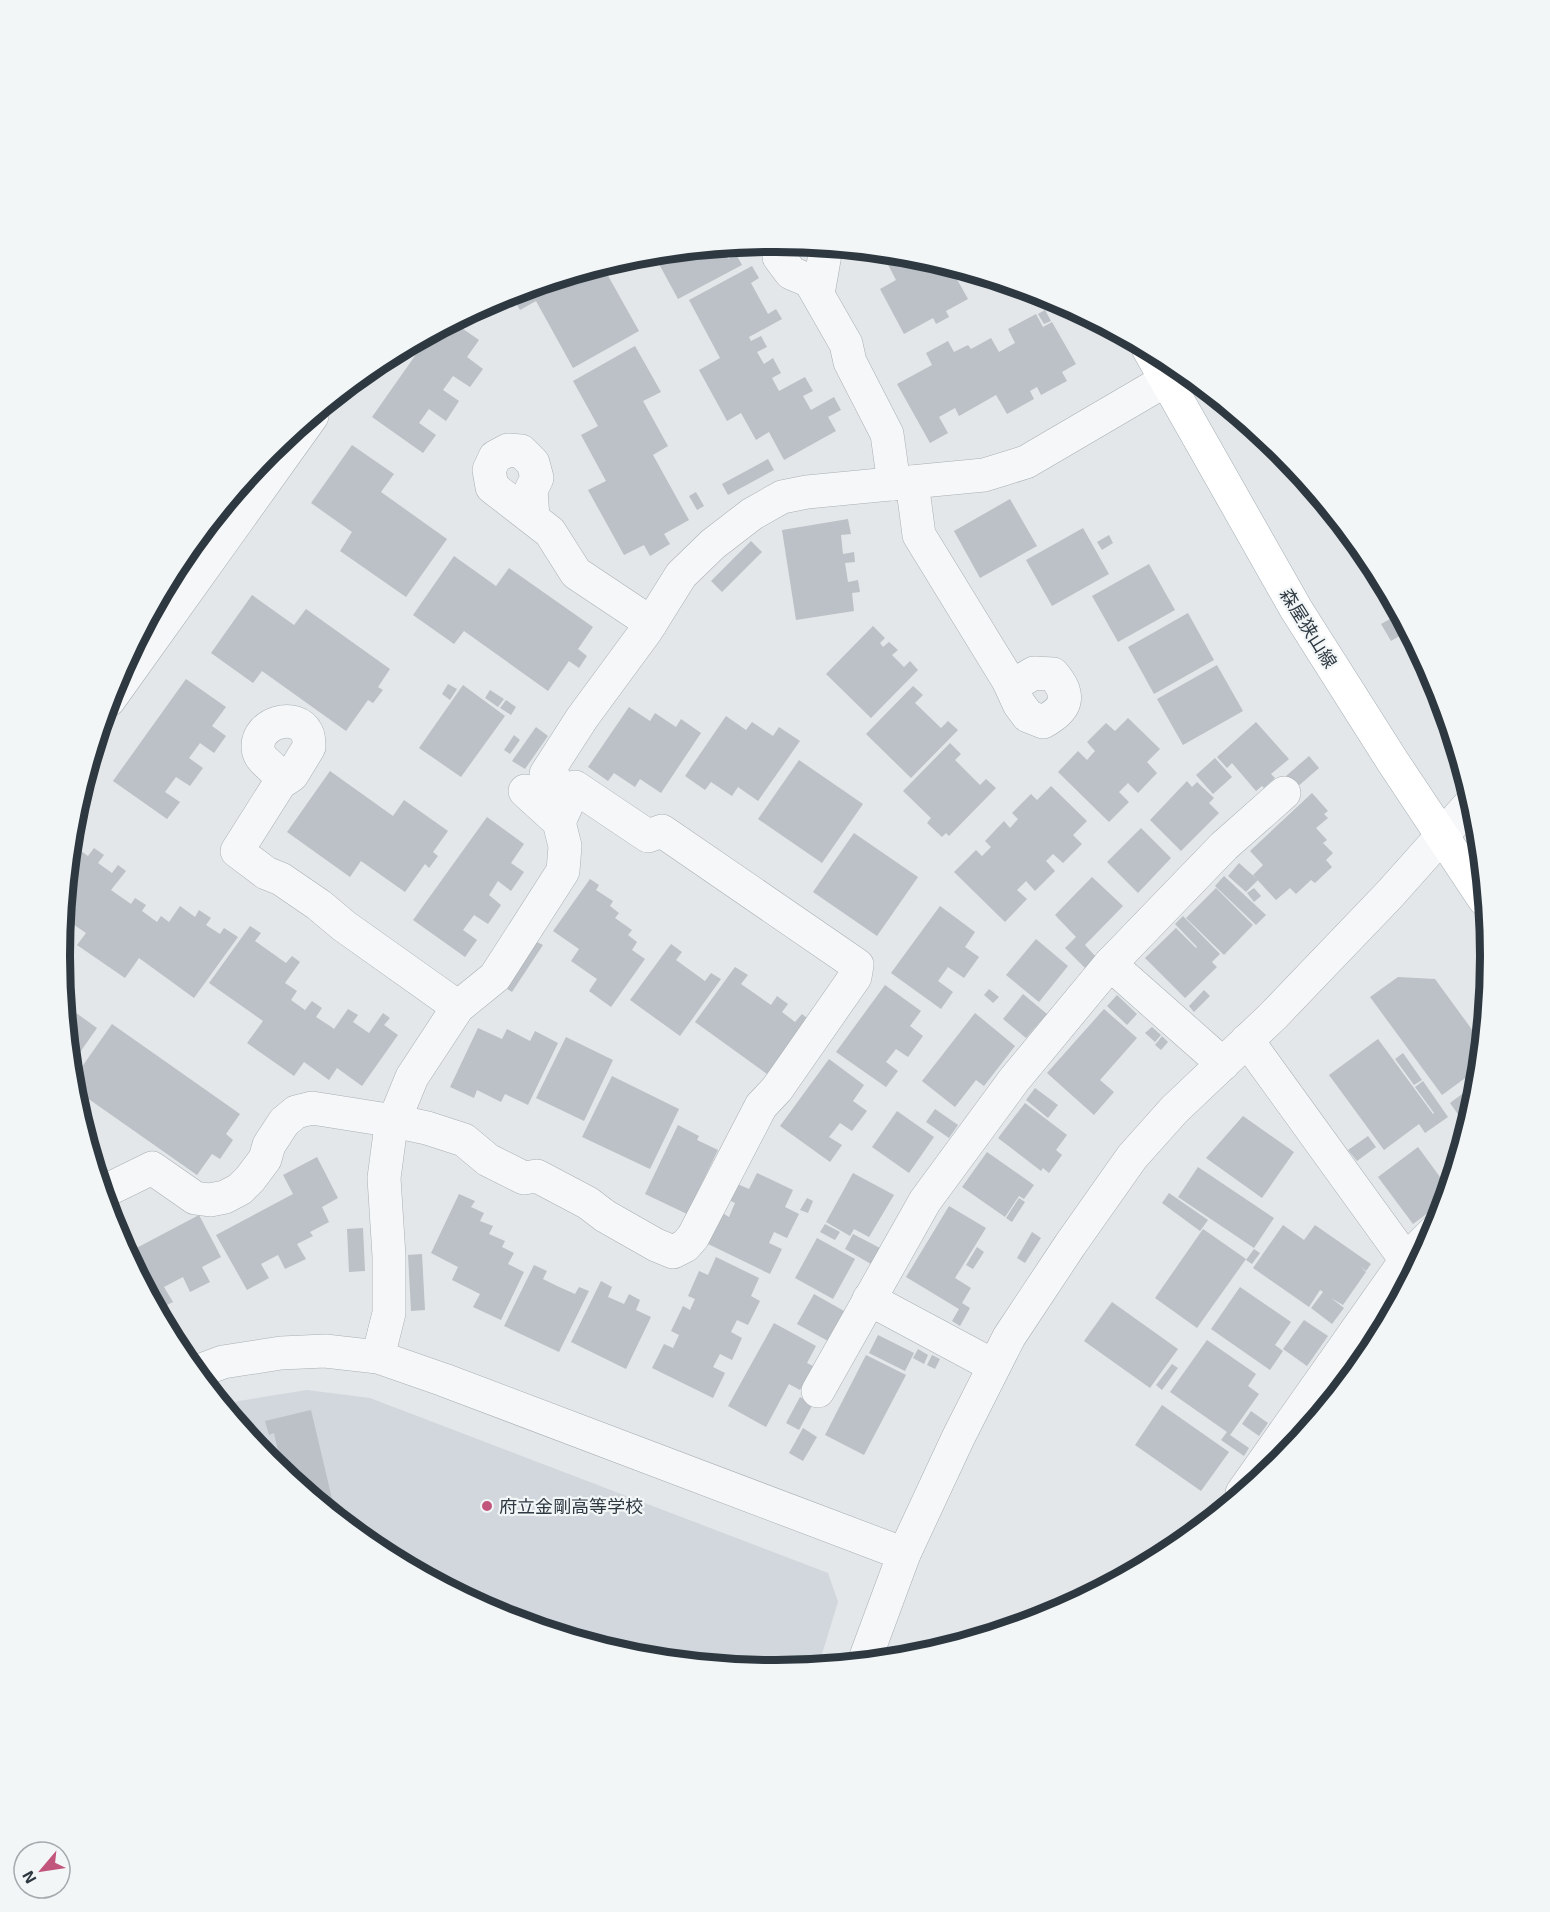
<svg xmlns="http://www.w3.org/2000/svg" width="1550" height="1912" viewBox="0 0 1550 1912" font-family="'Exo 2','Noto Sans JP',sans-serif">
<rect width="100%" height="100%" fill="#e3e7ea"/>
<polygon fill="#d1d7dc" points="307,1390 370,1398 828,1573 838,1602 818,1667 775,1671 635,1657 501,1616 377,1550 269,1461 224,1406 239,1401"/>
<g fill="#bbc1c6">
<polygon points="721,246 728,259 736,254 742,265 678,299 653,253"/>
<polygon points="881,251 915,255 949,265 968,299 946,311 949,317 936,324 933,318 904,334 880,289 896,280"/>
<polygon points="602,265 639,331 573,368 536,301 520,310 510,293 582,271 584,275"/>
<polygon points="752,266 759,278 751,283 768,314 776,309 782,319 749,337 751,341 761,336 767,347 757,352 764,364 773,358 781,373 772,378 779,391 805,377 813,391 803,396 811,410 834,397 841,410 828,417 836,431 784,460 769,432 756,440 741,413 727,421 699,370 720,358 689,300"/>
<polygon points="1045,310 1051,321 1044,324 1038,314"/>
<polygon points="1036,314 1043,327 1052,322 1076,364 1062,372 1067,381 1041,395 1037,387 1030,391 1034,399 1007,414 996,395 959,416 955,408 939,417 948,433 930,443 897,384 932,365 926,353 948,341 954,352 968,345 971,349 991,338 999,352 1015,343 1008,329"/>
<polygon points="453,322 479,340 467,357 483,369 470,387 453,376 443,390 459,401 446,421 429,409 419,423 436,435 423,453 372,417 431,333"/>
<polygon points="635,346 661,392 643,401 668,446 653,455 689,520 664,534 670,544 650,556 644,545 624,555 588,490 606,481 581,435 598,426 573,381"/>
<polygon points="352,445 394,474 381,492 447,539 406,597 340,551 352,532 311,503"/>
<polygon points="768,459 774,470 728,495 722,484"/>
<polygon points="696,492 704,506 697,510 689,496"/>
<polygon points="1010,499 1037,546 980,578 954,531"/>
<polygon points="848,519 851,534 841,535 843,554 854,552 855,562 845,563 848,582 858,580 860,592 852,593 854,611 796,620 782,530"/>
<polygon points="1083,528 1109,574 1052,606 1026,560"/>
<polygon points="1109,535 1113,543 1102,550 1097,542"/>
<polygon points="751,541 762,552 722,592 711,581"/>
<polygon points="454,556 496,586 509,568 593,627 578,649 587,656 579,668 569,661 548,691 464,631 454,644 413,615"/>
<polygon points="1149,564 1175,610 1118,642 1092,596"/>
<polygon points="252,595 294,625 306,609 390,669 378,687 383,690 373,703 368,700 346,731 262,671 253,683 211,653"/>
<polygon points="1188,613 1214,660 1154,694 1128,647"/>
<polygon points="1399,614 1408,631 1391,641 1381,624"/>
<polygon points="873,626 885,638 880,643 883,647 889,642 898,650 892,655 904,667 910,661 918,670 871,718 826,674"/>
<polygon points="1217,665 1243,711 1183,745 1157,699"/>
<polygon points="186,679 226,707 212,726 226,736 214,753 200,743 189,758 203,768 190,786 176,777 165,792 180,802 167,819 113,781"/>
<polygon points="448,684 457,689 450,700 442,694"/>
<polygon points="463,685 505,716 461,777 419,748"/>
<polygon points="913,686 923,695 915,703 941,728 948,721 958,730 911,778 866,734"/>
<polygon points="490,690 504,699 498,707 485,698"/>
<polygon points="506,700 516,707 511,715 500,708"/>
<polygon points="629,707 650,721 655,713 676,727 681,719 701,733 661,793 640,779 635,787 614,773 608,781 588,767"/>
<polygon points="726,716 746,730 752,722 773,736 779,727 800,741 758,801 738,787 732,796 711,782 705,790 685,776"/>
<polygon points="1128,718 1160,749 1147,762 1157,773 1138,793 1128,783 1119,792 1129,802 1109,822 1058,772 1078,751 1087,760 1095,751 1087,742 1106,723 1115,731"/>
<polygon points="1256,722 1289,759 1271,774 1275,778 1264,788 1262,786 1256,791 1232,763 1227,768 1217,757"/>
<polygon points="536,727 548,736 525,769 512,761"/>
<polygon points="514,735 520,740 510,754 504,750"/>
<polygon points="950,743 961,754 955,760 980,785 986,779 996,788 949,836 946,833 942,837 927,823 931,818 903,791"/>
<polygon points="1309,756 1319,768 1296,788 1286,776"/>
<polygon points="1215,758 1232,777 1213,794 1196,775"/>
<polygon points="799,760 863,804 822,863 758,819"/>
<polygon points="330,771 393,816 404,800 448,831 433,852 438,856 429,868 425,864 405,892 361,861 350,877 287,832"/>
<polygon points="1187,781 1192,787 1197,782 1214,798 1209,803 1219,813 1181,851 1150,820"/>
<polygon points="1051,786 1087,821 1073,835 1082,844 1063,863 1053,854 1046,861 1055,871 1035,891 1026,881 1017,890 1027,899 1005,922 954,872 976,850 982,856 991,847 985,841 1004,821 1010,828 1018,819 1012,813 1031,794 1037,800"/>
<polygon points="1312,793 1328,811 1324,814 1328,818 1316,828 1327,840 1323,843 1333,853 1326,860 1332,867 1315,883 1311,880 1296,894 1290,888 1276,900 1253,875 1263,865 1250,851"/>
<polygon points="487,817 524,844 511,863 524,872 511,891 498,881 489,895 501,905 488,924 474,915 463,930 477,940 465,957 413,920"/>
<polygon points="1141,828 1171,858 1138,893 1107,862"/>
<polygon points="854,833 918,877 877,936 813,892"/>
<polygon points="72,845 88,856 94,848 104,855 98,863 112,873 118,865 126,871 111,890 131,904 135,898 146,905 142,911 157,922 161,916 169,922 180,906 195,917 199,910 211,918 206,925 220,934 224,928 238,937 194,998 139,958 125,978 77,945 86,933 64,918"/>
<polygon points="1239,863 1258,880 1246,892 1228,876"/>
<polygon points="1224,876 1266,915 1256,925 1215,886"/>
<polygon points="1092,877 1123,906 1085,945 1096,957 1085,968 1065,948 1076,937 1055,915"/>
<polygon points="590,879 599,885 596,890 613,901 610,906 619,913 615,918 632,930 628,935 637,942 632,950 645,959 611,1007 589,991 597,979 571,961 579,949 553,931"/>
<polygon points="1216,888 1253,925 1224,955 1186,918"/>
<polygon points="1254,888 1261,896 1254,902 1247,893"/>
<polygon points="940,906 975,932 965,947 979,957 964,978 948,967 938,981 953,992 941,1009 891,973"/>
<polygon points="1183,916 1220,954 1212,962 1217,967 1185,998 1145,958 1176,928 1196,948 1197,947 1175,924"/>
<polygon points="250,926 261,933 255,941 286,963 292,956 300,962 285,983 297,991 291,1000 305,1010 312,1001 322,1008 316,1017 330,1026 334,1029 348,1009 358,1015 353,1022 369,1033 383,1013 390,1018 384,1025 398,1035 362,1086 337,1068 329,1080 304,1062 294,1076 247,1043 263,1021 209,983"/>
<polygon points="1036,939 1068,966 1039,1002 1006,975"/>
<polygon points="535,941 543,945 512,992 504,987"/>
<polygon points="671,944 682,952 676,960 705,981 711,973 721,979 680,1036 630,1000"/>
<polygon points="735,967 748,975 741,984 771,1005 777,996 788,1004 782,1012 795,1022 802,1014 807,1018 767,1074 695,1022"/>
<polygon points="1398,977 1435,979 1481,1042 1479,1068 1442,1095 1370,997"/>
<polygon points="885,985 921,1011 910,1026 923,1036 908,1057 896,1049 886,1062 898,1071 886,1087 836,1052"/>
<polygon points="989,989 999,997 993,1003 984,995"/>
<polygon points="1204,990 1210,996 1194,1012 1189,1006"/>
<polygon points="1023,994 1047,1014 1026,1038 1003,1019"/>
<polygon points="1117,995 1137,1014 1127,1025 1107,1006"/>
<polygon points="65,1005 97,1028 71,1065 68,1038"/>
<polygon points="1104,1009 1137,1038 1100,1080 1114,1092 1094,1115 1047,1073"/>
<polygon points="975,1013 1015,1046 984,1086 976,1080 955,1107 922,1081"/>
<polygon points="112,1024 240,1114 226,1134 233,1140 220,1159 212,1154 197,1175 73,1088 72,1081"/>
<polygon points="1152,1027 1161,1035 1155,1042 1145,1033"/>
<polygon points="478,1028 502,1039 507,1029 530,1041 535,1031 558,1043 528,1105 505,1094 501,1102 477,1090 474,1098 450,1087"/>
<polygon points="1162,1036 1168,1042 1161,1050 1155,1045"/>
<polygon points="566,1037 613,1060 584,1121 536,1098"/>
<polygon points="1378,1039 1433,1114 1434,1113 1415,1087 1423,1081 1448,1117 1425,1133 1419,1124 1384,1150 1329,1075"/>
<polygon points="1403,1053 1422,1080 1414,1085 1395,1059"/>
<polygon points="829,1059 864,1085 853,1101 867,1111 852,1131 840,1123 829,1137 842,1145 830,1162 780,1126"/>
<polygon points="612,1076 679,1109 650,1169 582,1137"/>
<polygon points="1477,1083 1476,1096 1467,1127 1450,1103"/>
<polygon points="1035,1088 1058,1105 1048,1118 1026,1100"/>
<polygon points="1025,1103 1067,1135 1056,1150 1062,1155 1049,1173 1043,1168 1041,1171 998,1138"/>
<polygon points="935,1109 958,1125 949,1138 926,1122"/>
<polygon points="897,1111 934,1137 909,1173 872,1147"/>
<polygon points="1243,1116 1294,1152 1262,1198 1206,1158"/>
<polygon points="678,1125 699,1136 697,1140 718,1150 687,1214 645,1194"/>
<polygon points="1368,1136 1376,1147 1357,1161 1348,1150"/>
<polygon points="1418,1147 1448,1188 1444,1201 1413,1224 1378,1177"/>
<polygon points="987,1152 1034,1185 1024,1199 1019,1196 1005,1217 962,1187"/>
<polygon points="317,1157 338,1198 322,1207 329,1222 310,1232 313,1236 297,1244 306,1259 285,1269 278,1255 261,1264 269,1278 247,1290 216,1235 293,1194 283,1175"/>
<polygon points="1198,1167 1274,1218 1254,1248 1178,1197"/>
<polygon points="757,1173 793,1190 785,1207 799,1214 787,1238 774,1232 769,1243 782,1249 770,1274 706,1243 721,1212 729,1217 735,1203 727,1199 735,1183 749,1189"/>
<polygon points="853,1173 894,1195 869,1237 854,1229 850,1236 826,1222"/>
<polygon points="1169,1193 1208,1220 1200,1231 1162,1203"/>
<polygon points="459,1194 475,1201 471,1207 484,1213 480,1221 493,1226 489,1234 505,1241 502,1247 514,1253 508,1264 524,1272 501,1320 473,1307 480,1294 452,1280 458,1267 431,1253"/>
<polygon points="807,1198 813,1201 808,1213 800,1210"/>
<polygon points="1019,1198 1025,1202 1012,1222 1006,1218"/>
<polygon points="949,1206 986,1228 955,1278 971,1288 962,1303 970,1308 960,1326 952,1321 959,1309 906,1277"/>
<polygon points="199,1215 221,1257 202,1267 210,1282 190,1292 183,1277 164,1287 173,1302 157,1310 127,1253"/>
<polygon points="825,1224 840,1232 835,1240 820,1232"/>
<polygon points="1283,1225 1304,1240 1315,1225 1371,1264 1366,1271 1360,1266 1366,1272 1343,1305 1331,1298 1344,1308 1332,1324 1311,1308 1323,1292 1320,1290 1309,1307 1253,1268"/>
<polygon points="363,1228 365,1271 349,1272 347,1229"/>
<polygon points="1203,1229 1246,1259 1197,1328 1155,1298"/>
<polygon points="1032,1232 1041,1238 1025,1263 1017,1258"/>
<polygon points="853,1234 880,1248 871,1264 845,1249"/>
<polygon points="817,1238 855,1259 833,1299 795,1278"/>
<polygon points="977,1247 984,1252 973,1269 966,1265"/>
<polygon points="1254,1249 1260,1253 1252,1264 1246,1260"/>
<polygon points="422,1254 425,1310 411,1311 408,1255"/>
<polygon points="716,1257 759,1278 751,1296 760,1301 748,1325 737,1320 731,1332 742,1338 732,1360 720,1354 713,1367 725,1373 713,1398 652,1368 664,1344 673,1348 679,1335 671,1331 683,1306 690,1310 695,1299 688,1296 699,1271 708,1275"/>
<polygon points="534,1265 547,1271 543,1279 557,1286 575,1294 579,1287 589,1291 559,1352 504,1326"/>
<polygon points="601,1281 612,1287 608,1297 624,1304 629,1294 640,1300 636,1310 651,1317 626,1369 571,1342"/>
<polygon points="1240,1287 1291,1322 1275,1345 1283,1351 1270,1370 1211,1329"/>
<polygon points="814,1294 844,1311 828,1341 797,1324"/>
<polygon points="1112,1302 1178,1349 1150,1388 1084,1341"/>
<polygon points="1304,1320 1328,1336 1307,1366 1283,1349"/>
<polygon points="774,1323 816,1346 807,1363 813,1366 800,1390 789,1384 766,1427 728,1406"/>
<polygon points="878,1335 914,1353 905,1371 869,1353"/>
<polygon points="1207,1340 1256,1374 1248,1386 1259,1394 1230,1435 1249,1448 1244,1456 1221,1440 1227,1432 1170,1392"/>
<polygon points="918,1349 928,1355 924,1364 913,1358"/>
<polygon points="866,1355 906,1375 864,1455 825,1435"/>
<polygon points="932,1355 940,1359 935,1369 927,1365"/>
<polygon points="1172,1364 1178,1368 1162,1390 1156,1385"/>
<polygon points="800,1397 813,1404 799,1430 786,1423"/>
<polygon points="1162,1405 1229,1452 1201,1491 1135,1445"/>
<polygon points="311,1410 334,1507 326,1508 276,1467 273,1456 279,1455 274,1433 269,1435 265,1421"/>
<polygon points="1251,1411 1268,1423 1259,1436 1242,1424"/>
<polygon points="803,1428 817,1437 803,1461 789,1453"/>
</g>
<g fill="none" stroke-linecap="round" stroke-linejoin="round">
<defs>
<g id="minor">
<polyline points="780,241 779,257 791,273 810,281 846,344 850,362 887,434 894,484"/>
<polyline points="818,294 825,254 823,246"/>
<path d="M912 482 919 535 1008 680 1019 704 1028 716 1043 722C1067 709 1072 696 1053 674L1034 673 1022 680H1008"/>
<polyline points="533,518 531,490 537,478 533,463 521,451 508,450 495,457 489,470 492,487 550,532 576,573 651,623"/>
<polyline points="109,700 312,416"/>
<polyline points="556,781 546,774 582,718 646,631 681,575 713,544 752,514 782,497 807,492 984,475 1026,462 1166,380"/>
<path d="M280 783C279 780 278 776 277 774 271 764 258 760 258 747 257 723 296 711 307 733 309 737 309 743 309 747L292 775 280 783 237 851 266 873 281 879 319 905 344 926 458 1007"/>
<polyline points="1110,964 1223,1064"/>
<polyline points="1247,1040 1406,1260"/>
<polyline points="103,1192 152,1168 195,1198 210,1200 225,1197 240,1189 250,1179 265,1159 269,1145 284,1122 296,1112 312,1108 394,1121 427,1128 464,1140 488,1160 524,1178 537,1176 588,1203 605,1216 656,1245 673,1252 685,1246 693,1237 761,1106 777,1089 855,977 857,965 662,831 648,836 575,787 559,822"/>
<polyline points="869,1299 994,1366"/>
<polyline points="378,1357 389,1313 389,1256 384,1178 390,1133 394,1121 412,1077 458,1007 495,977 563,871 565,846 559,822 525,791"/>
<polyline points="196,1372 223,1362 281,1353 325,1351 378,1357 444,1380 904,1554"/>
<polyline points="818,1391 925,1201 1014,1080 1110,964 1224,846 1284,793"/>
<polyline points="1242,1493 1406,1260 1435,1231"/>
<polyline points="864,1662 904,1554 958,1438 1009,1337 1070,1245 1132,1157 1174,1110 1273,1016 1390,894 1472,802"/>
</g>
<polyline id="major" points="1148,348 1296,609 1393,762 1484,899"/>
</defs>
<use href="#minor" stroke="#a9afb4" stroke-width="34"/>
<use href="#major" stroke="#a4aeb4" stroke-width="34"/>
<use href="#minor" stroke="#f6f7f8" stroke-width="33"/>
<use href="#major" stroke="#fff" stroke-width="33"/>
</g>
<circle fill="#c2557c" stroke="#f3f6f7" stroke-width="2" cx="487" cy="1506" r="6"/>
<g text-anchor="middle" dominant-baseline="central" stroke-width="4.5" stroke-linejoin="round" paint-order="stroke">
<g font-size="18" fill="#2d3841" stroke="#f3f6f7">
<text transform="translate(1309 628) rotate(58)">森屋狭山線</text>
</g>
<g font-size="18" fill="#2d3841" stroke="#f3f6f7" text-anchor="start">
<text x="499" y="1506">府立金剛高等学校</text>
</g>
</g>
<path d="M0 0H1550V1912H0ZM774 252H776A704 704 0 0 1 1480 956V956A704 704 0 0 1 776 1660H774A704 704 0 0 1 70 956V956A704 704 0 0 1 774 252Z" fill="#f3f6f7" fill-rule="evenodd"/>
<path fill="none" stroke="#2d3841" stroke-width="8" d="M774 252H776A704 704 0 0 1 1480 956V956A704 704 0 0 1 776 1660H774A704 704 0 0 1 70 956V956A704 704 0 0 1 774 252Z"/>
<g transform="translate(42 1870) rotate(241)"><circle r="28" fill="#f3f6f7" stroke="#a4aaae" stroke-width="1.5"/>
<path d="M0-4.5L10 22L0 15L-10 22Z" fill="#c2557c"/>
<text y="-9" font-size="16" font-weight="bold" text-anchor="middle" fill="#2d3841">N</text>
</g>
</svg>
